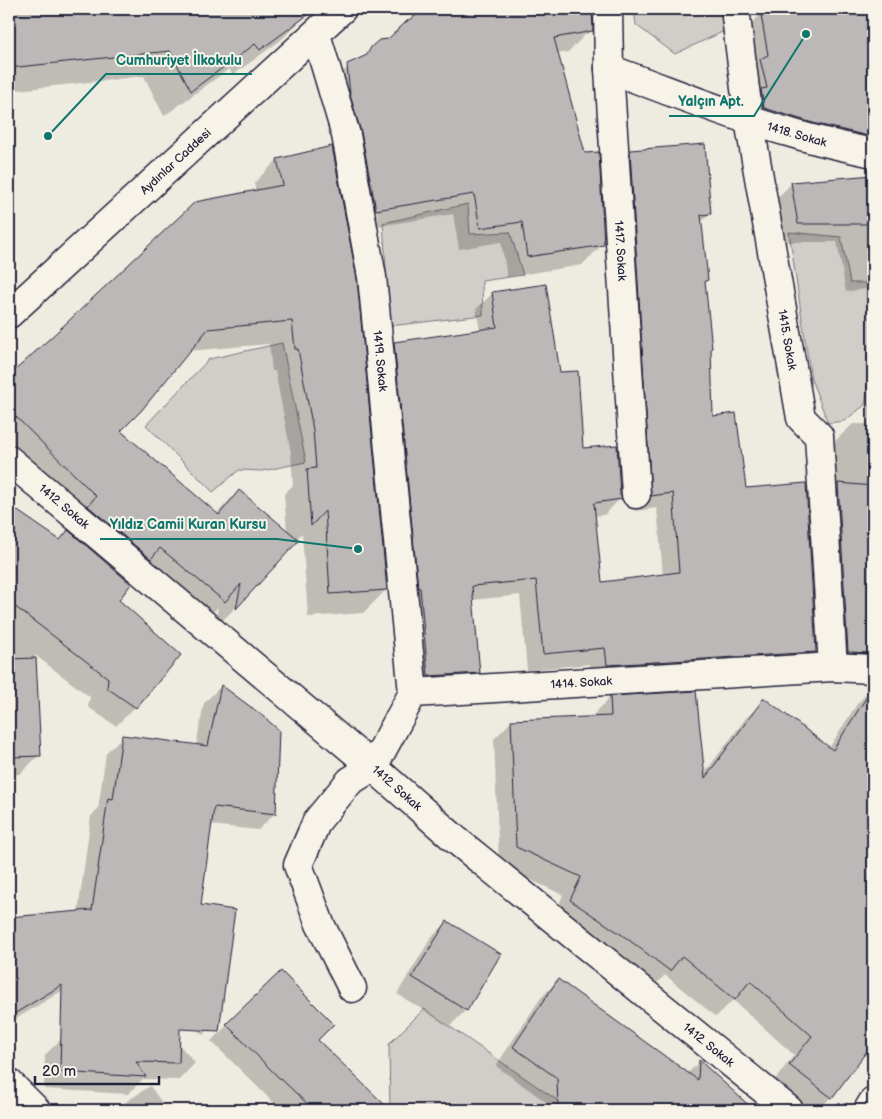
<svg xmlns="http://www.w3.org/2000/svg" width="882" height="1119" viewBox="0 0 882 1119" font-family="'Balsamiq Sans',sans-serif">
<rect width="100%" height="100%" fill="#eeebe1"/>
<filter id="ink" filterUnits="userSpaceOnUse"><feTurbulence type="fractalNoise" baseFrequency=".02" numOctaves="2"/><feDisplacementMap in="SourceGraphic" scale="10" xChannelSelector="R" yChannelSelector="G"/><feConvolveMatrix kernelMatrix="1 2 1 2 8 2 1 2 1" color-interpolation-filters="sRGB"/></filter>
<g filter="url(#ink)">
<g fill="#d1cdc9" stroke="#7a7882">
<polygon points="634,9 729,9 733,27 675,54 636,25"/>
<polygon points="468,204 470,234 510,232 523,275 482,281 483,315 390,326 383,223"/>
<polygon points="789,232 841,237 850,283 873,283 873,358 865,405 844,421 828,423 811,379"/>
<polygon points="282,343 306,462 262,471 239,470 213,492 146,425 209,359"/>
<polygon points="424,1009 554,1098 574,1110 390,1110 389,1044"/>
</g>
<g fill="#0003" fill-rule="evenodd">
<polygon points="9,9 304,9 307,14 281,40 233,75 229,69 164,116 144,76 9,91"/>
<path d="M412 9H585L589 31 568 52 557 54 603 244 582 265 507 277 501 242 459 249 453 214 355 230 327 88 347 68 412 157 414 18ZM361 135 364 138 378 216H375Z"/>
<polygon points="772,9 873,9 873,160 746,127 743,32 762,13"/>
<polygon points="630,151 710,214 700,223 706,280 704,282 712,417 745,489 815,652 799,668 591,681 589,664 527,670 520,595 472,600 479,673 463,689 412,692 379,360 395,344 480,331 476,309 493,293 559,373 582,449 619,495 620,499 604,515 594,516 601,584 663,576 657,508 635,511 614,167"/>
<path d="M277 160 386 590 363 613 308 617 302 533 235 608 214 629 218 607 201 625 138 571 127 582 117 600 135 707 116 726 88 707 90 697 35 655 39 755 20 774 9 775V506L59 541 68 532 66 530 74 520 9 455V377L60 330 256 192 254 183ZM269 344 272 371H275L291 453 293 485 284 494 287 532 239 491 216 514 119 431 188 351Z"/>
<polygon points="873,176 873,288 846,292 837,242 780,242 774,201 792,183"/>
<polygon points="873,378 873,674 830,670 834,442 853,424 868,424 869,381"/>
<polygon points="873,678 873,851 778,783 775,787 873,882 873,1029 831,1097 818,1110 807,1110 772,1084 794,1055 733,1000 716,1017 665,975 651,989 553,919 563,895 499,865 494,739 512,721 592,718 592,716 610,698 703,775 746,718 765,700 829,748 857,704 870,690 870,684"/>
<polygon points="221,686 275,813 258,830 210,825 199,906 219,1019 203,1035 174,1007 159,1021 195,1063 179,1080 143,1079 128,1094 44,1089 45,1055 144,957 136,946 9,1023 9,918 78,912 91,816 98,809 106,753 123,736 196,746 204,703"/>
<polygon points="447,922 466,1010 450,1026 397,994 431,938"/>
<polygon points="281,973 317,1040 376,1098 365,1110 281,1110 211,1041"/>
<polygon points="558,980 687,1074 699,1062 752,1110 557,1110 496,1066 540,999"/>
<polygon points="150,1086 167,1110 114,1110"/>
</g>
<g fill="#bbb8b7" stroke="#22223b">
<polygon points="9,9 316,9 260,50 255,44 191,91 170,51 9,68"/>
<polygon points="426,9 592,9 593,31 554,38 585,153 599,152 604,245 527,257 522,222 480,228 474,194 376,210 361,132 350,95 347,64 367,55 371,47 379,40 388,39 407,21"/>
<polygon points="760,9 873,9 873,137 813,123 764,108 761,89 767,88 760,59 768,55"/>
<polygon points="705,144 711,214 701,215 708,280 705,281 712,348 711,348 713,416 736,413 746,488 806,483 816,652 607,665 605,648 543,654 536,580 472,586 480,673 428,676 420,588 418,588 394,342 497,327 492,292 546,284 560,372 578,371 583,448 617,445 620,495 622,499 594,503 602,582 679,572 673,493 651,496 630,150"/>
<polygon points="332,146 357,279 387,590 330,594 325,511 311,526 307,469 316,468 313,430 298,349 295,349 292,321 208,329 141,411 121,431 219,515 239,490 299,540 236,609 241,584 225,602 160,548 151,559 88,506 96,496 9,410 9,376 60,329 195,202 283,185 277,159"/>
<polygon points="873,175 873,224 798,224 791,182"/>
<polygon points="838,483 873,486 868,558 873,559 873,653 848,652"/>
<polygon points="9,505 60,540 68,530 131,584 119,600 181,655 136,708 107,688 108,678 9,602"/>
<polygon points="36,658 41,756 9,757 9,659"/>
<polygon points="221,685 259,713 279,730 276,814 214,807 201,905 235,910 219,1031 180,1029 179,1063 136,1062 146,1077 60,1072 62,985 9,1017 9,917 92,910 108,798 113,799 122,735 208,746"/>
<polygon points="873,687 873,1043 832,1098 789,1065 812,1036 750,981 735,1000 682,956 670,971 625,937 570,900 581,877 516,847 511,720 611,716 610,696 696,691 705,778 764,698 833,750"/>
<polygon points="447,921 501,954 467,1011 412,977"/>
<polygon points="281,971 334,1024 318,1040 390,1110 314,1110 280,1078 279,1078 226,1024"/>
<polygon points="558,979 698,1080 699,1060 754,1110 558,1110 557,1078 513,1047"/>
</g>
<g fill="none" stroke-linecap="round" stroke-linejoin="round">
<defs>
<g id="minor">
<path id="s1" d="M608 9 609 69 636 494"/>
<path id="s2" d="M735 9 749 120 801 418 819 436 833 667"/>
<path id="s3" d="M316 34 346 135 372 277 413 693"/>
<path id="s4" d="M609 69C668 90 727 115 788 132 816 141 845 147 873 153"/>
<path id="s5" d="M9 314 342 9"/>
<path id="s6" d="M9 460 373 767 456 840 789 1110"/>
<path id="s7" d="M352 988 320 924 298 865 317 821 350 781 373 767 413 693 833 667 873 669"/>
<polyline points="9,1083 36,1110"/>
<polyline points="868,1110 873,1102"/>
</g>
</defs>
<use href="#minor" stroke="#22223b" stroke-width="31"/>
<use href="#minor" stroke="#f7f3e8" stroke-width="28"/>
</g>
</g>
<g text-anchor="middle" dominant-baseline="central" stroke-width="4" stroke-linejoin="round" paint-order="stroke">
<g font-size="12" fill="#22223b" stroke="#f7f3e8">
<text stroke="none"><textPath href="#s4" startOffset="199">1418. Sokak</textPath></text>
<text stroke="none"><textPath href="#s5" startOffset="226">Aydınlar Caddesi</textPath></text>
<text stroke="none"><textPath href="#s1" startOffset="242">1417. Sokak</textPath></text>
<text stroke="none"><textPath href="#s2" startOffset="335">1415. Sokak</textPath></text>
<text stroke="none"><textPath href="#s3" startOffset="334">1419. Sokak</textPath></text>
<text stroke="none"><textPath href="#s6" startOffset="72">1412. Sokak</textPath></text>
<text stroke="none"><textPath href="#s7" startOffset="514">1414. Sokak</textPath></text>
<text stroke="none"><textPath href="#s6" startOffset="508">1412. Sokak</textPath></text>
<text stroke="none"><textPath href="#s6" startOffset="912">1412. Sokak</textPath></text>
</g>
</g>
<path fill="none" stroke="#0f766e" stroke-width="2" d="M48 136L106 74H252M806 34L754 116H669M358 549L277 539H100"/>
<g fill="#0f766e" stroke="#f7f3e8" stroke-width="2">
<circle cx="48" cy="136" r="5"/>
<circle cx="806" cy="34" r="5"/>
<circle cx="358" cy="549" r="5"/>
</g>
<g font-size="14" text-anchor="middle" font-weight="bold" fill="#0f766e" stroke="#f7f3e8" stroke-width="4" stroke-linejoin="round" paint-order="stroke">
<text x="179" y="65">Cumhuriyet İlkokulu</text>
<text x="711" y="106">Yalçın Apt.</text>
<text x="188" y="529">Yıldız Camii Kuran Kursu</text>
</g>
<rect width="882" height="1119" fill="none" stroke="#f7f3e8" stroke-width="30"/>
<rect x="15" y="15" width="852" height="1089" fill="none" stroke="#22223b" stroke-width="2" filter="url(#ink)"/>
<path d="M35 1076v8h124v-8" fill="none" stroke="#22223b" stroke-width="2.5"/>
<text x="42" y="1076" font-size="15" fill="#22223b" stroke="#f7f3e8" stroke-width="4" paint-order="stroke">20 m</text>
</svg>
